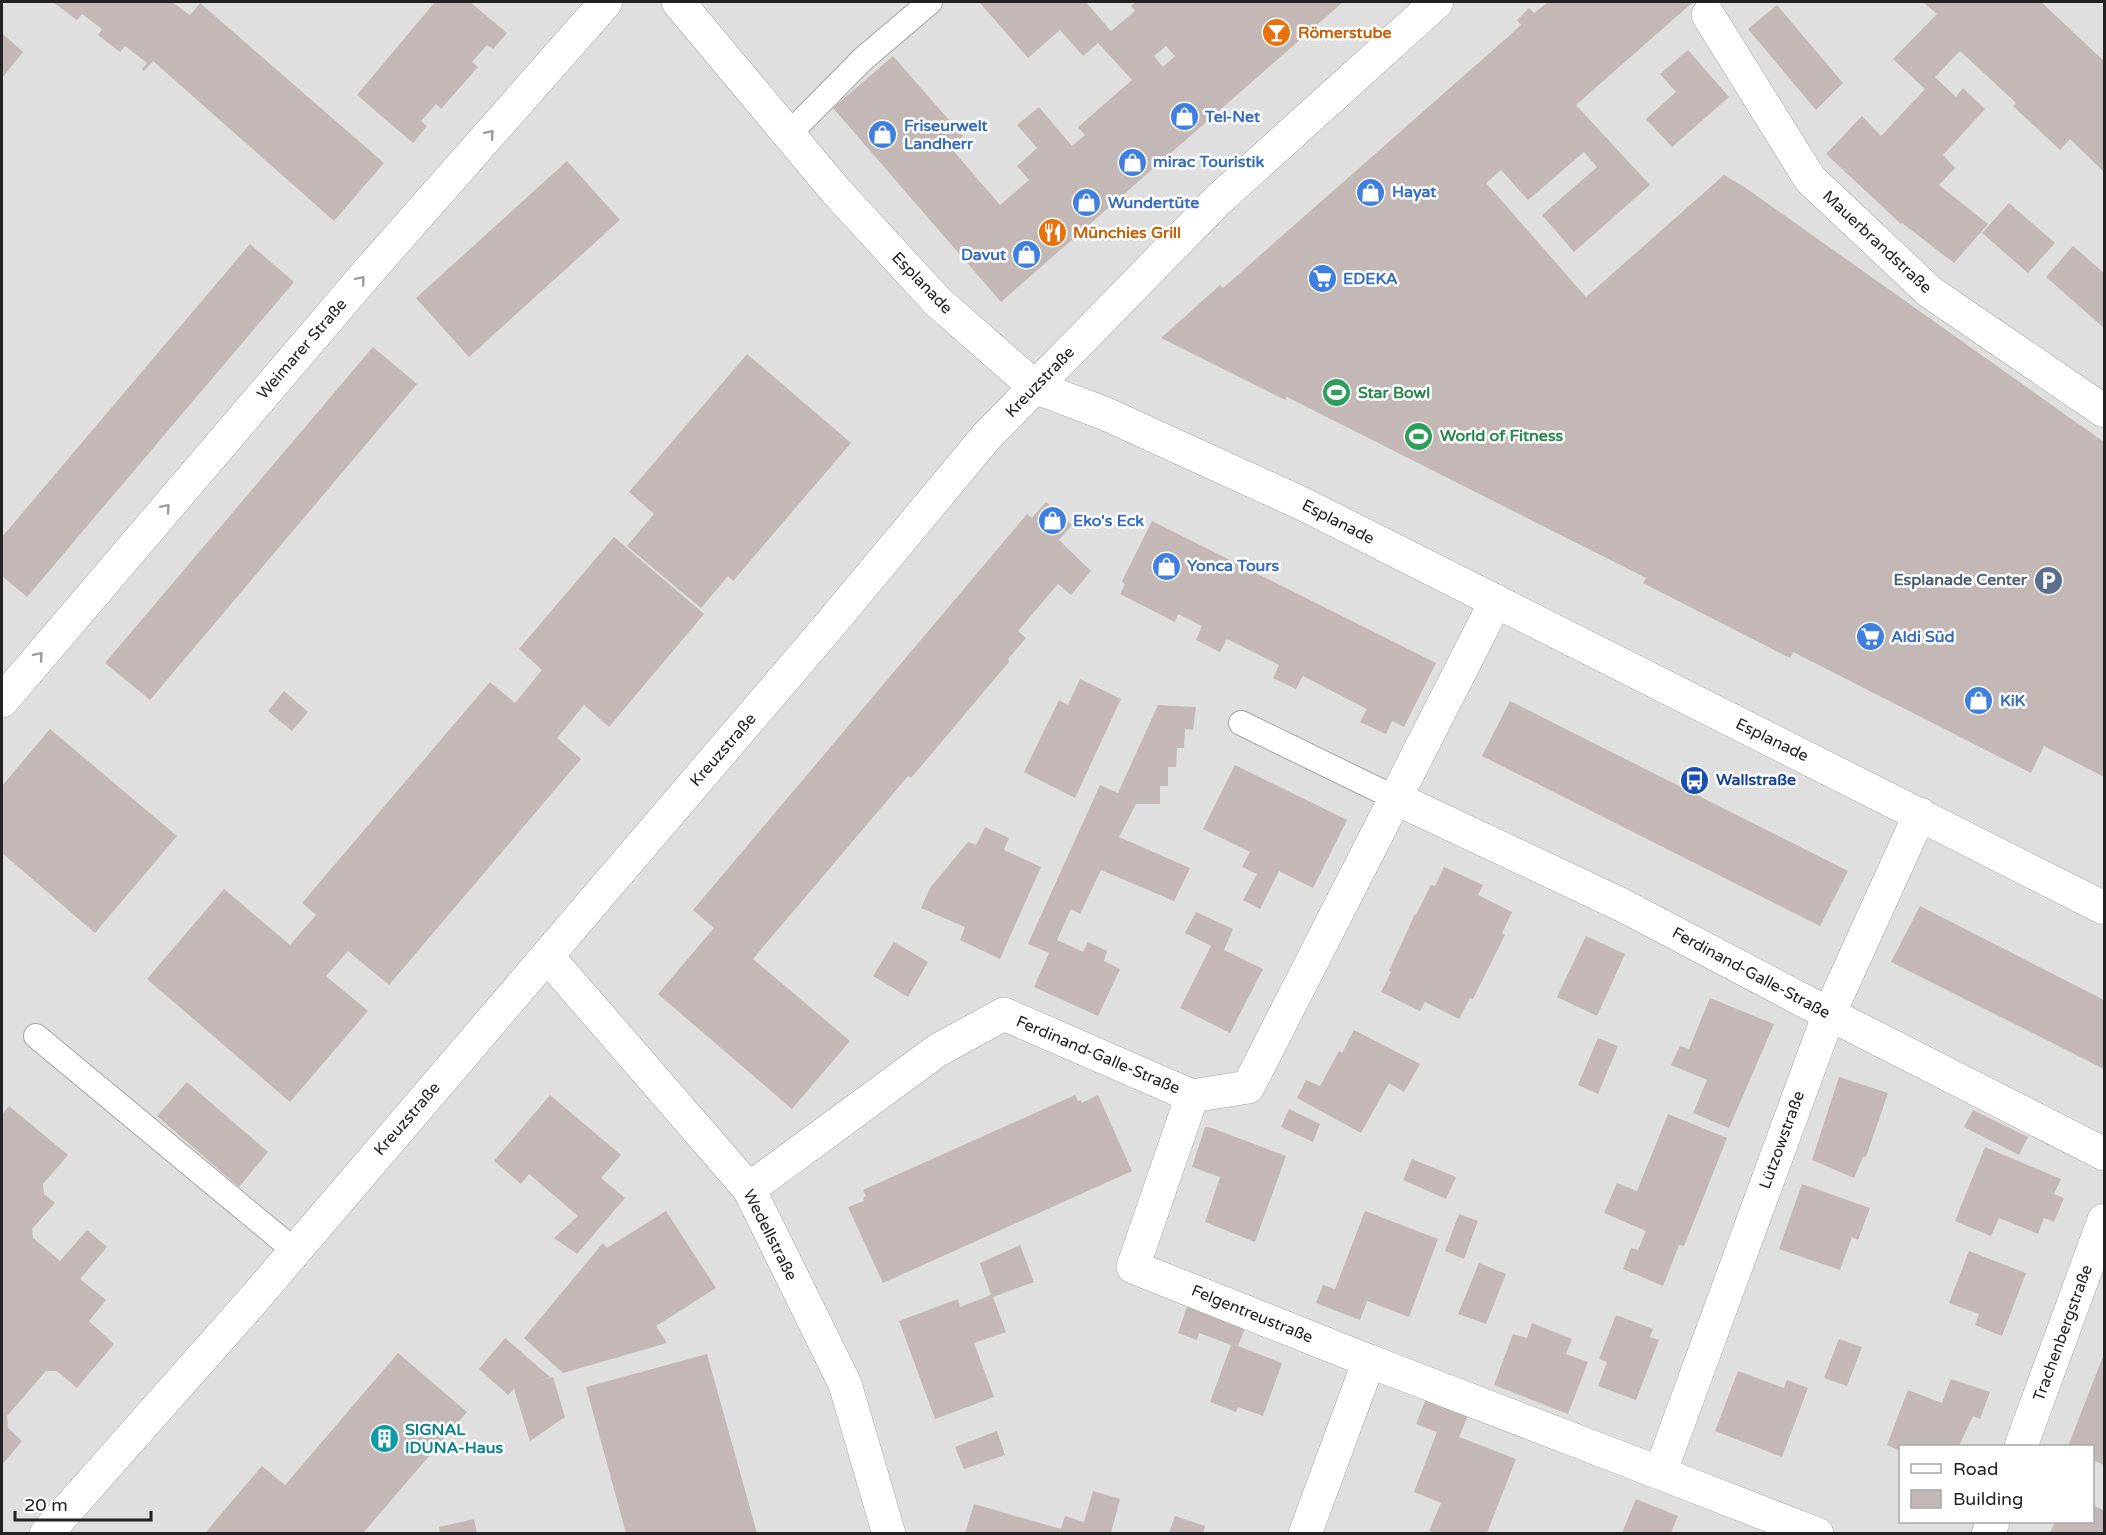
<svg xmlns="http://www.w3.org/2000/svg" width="2106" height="1535" viewBox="0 0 2106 1535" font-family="'Varela Round',sans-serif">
<rect width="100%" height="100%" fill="#f2ede9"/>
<path fill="#e0dfdf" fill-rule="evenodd" d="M2 2H2104V1533L2 1534ZM1900 1446H2092V1522H1900Z"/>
<g fill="#c3b8b5" fill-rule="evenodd">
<polygon points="53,2 172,2 190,15 200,3 384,163 334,221 153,61 144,71 142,69 147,63 125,46 120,52 98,35 102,29 82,14 77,20"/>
<polygon points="435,2 470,2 507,33 493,49 487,45 472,62 478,67 441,109 436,104 421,121 427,126 413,143 357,95"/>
<path d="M979 2H1086L1111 31 1135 11 1131 6 1136 2H1343L1001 302 833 108 893 56 963 136 950 147 1000 205 1029 180 1017 166 1037 148 1017 125 1039 107 1072 146 1085 135 1078 127 1132 80 1098 43 1083 56 1060 30 1028 58ZM1166 46 1175 56 1163 67 1154 56Z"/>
<polygon points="1548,2 1693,2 1576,105 1650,185 1574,252 1542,215 1597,167 1584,152 1528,200 1501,170 1486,183 1586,297 1724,175 1743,186 2104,442 2104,777 2044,746 2031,773 1793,652 1790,658 1643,583 1646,578 1287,397 1285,400 1161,338 1220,285 1223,288 1510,35 1521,25 1517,20 1529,8 1534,13"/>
<polygon points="1923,2 2041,2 2104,61 2104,172 2070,139 2060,150 2013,106 2016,103 1960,51 1935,77 1956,97 1963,88 1985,109 1943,155 1955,168 1939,185 1988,224 1954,263 1902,223 1901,224 1826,154 1862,116 1881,136 1925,89 1893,59 1937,14"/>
<polygon points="1777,5 1843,83 1816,110 1748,29"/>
<polygon points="2,33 23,52 2,78"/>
<polygon points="1688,50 1729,97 1672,147 1646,119 1676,92 1660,74"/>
<polygon points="567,161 620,220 469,357 416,298"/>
<polygon points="2009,203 2055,243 2028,273 1982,233"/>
<polygon points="250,244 294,282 27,597 2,576 2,537"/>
<polygon points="2073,246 2104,273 2104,328 2046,277"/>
<polygon points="373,347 417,384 150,700 105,663"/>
<polygon points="747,354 851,443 733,581 728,576 701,608 627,546 654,514 629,492"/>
<polygon points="1046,502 1072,525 1059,540 1091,571 1071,595 1058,584 1018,631 1026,638 1008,659 1009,662 911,778 908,776 753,959 850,1041 792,1109 658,994 714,928 693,910 1027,514 1032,518"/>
<polygon points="1152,521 1436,663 1404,727 1392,721 1386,734 1360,722 1367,709 1303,676 1296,689 1273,678 1279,665 1227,639 1220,652 1196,640 1202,626 1178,614 1175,622 1120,594 1125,584 1122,581"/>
<polygon points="614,537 704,614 609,727 584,705 557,738 581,759 389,985 348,951 326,976 368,1011 290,1102 147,979 224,889 290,945 316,915 302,903 490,682 515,703 542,670 519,649"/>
<polygon points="1080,679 1121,699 1075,798 1024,772 1059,700 1068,705"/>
<polygon points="284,691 308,712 292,731 268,711"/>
<polygon points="1510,701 1848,871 1820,926 1482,756"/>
<polygon points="1158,705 1196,707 1193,730 1185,729 1184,748 1177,748 1176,767 1168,767 1168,786 1160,786 1160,804 1136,804 1119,837 1190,868 1174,901 1101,870 1080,914 1071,909 1057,940 1083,952 1088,942 1107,951 1104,961 1120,969 1098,1016 1034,987 1049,953 1028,944 1100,785 1118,793"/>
<polygon points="50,729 177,836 95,933 2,853 2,786"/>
<polygon points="1235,765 1347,820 1313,888 1279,871 1260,909 1243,900 1257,874 1242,867 1250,852 1203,829"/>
<polygon points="985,827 1009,838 1004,850 1041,867 1000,959 960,940 965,927 921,908 930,888 968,842 976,845"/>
<polygon points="1444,867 1483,885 1478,895 1512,912 1502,933 1505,935 1473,999 1470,998 1459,1019 1425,1002 1420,1011 1381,992 1391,972 1389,971 1415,914 1416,915 1431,885 1435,886"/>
<polygon points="1920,906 2104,1000 2104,1069 1891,962"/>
<polygon points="1196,912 1233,929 1224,950 1263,969 1230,1033 1180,1008 1211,946 1185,933"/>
<polygon points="1586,936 1625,954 1597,1016 1557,997"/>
<polygon points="894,942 928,962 908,997 873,976"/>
<polygon points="1710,998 1774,1024 1729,1128 1693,1113 1707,1080 1671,1065 1680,1046 1689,1049"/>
<polygon points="1354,1030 1420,1064 1404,1092 1389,1083 1361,1133 1297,1098 1306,1080 1320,1086 1339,1051 1342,1053"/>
<polygon points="1598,1038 1618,1046 1598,1094 1578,1085"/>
<polygon points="1839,1077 1888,1093 1866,1157 1863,1157 1854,1178 1812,1160"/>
<polygon points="187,1082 268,1152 239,1187 157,1116"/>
<polygon points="550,1095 621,1155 601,1178 625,1198 577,1254 554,1238 578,1216 529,1174 521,1184 494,1161"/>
<polygon points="1075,1095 1078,1101 1081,1100 1082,1103 1098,1095 1132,1171 883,1283 848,1207 864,1201 863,1198 866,1196 863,1190"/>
<polygon points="9,1106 68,1155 43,1184 44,1194 55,1203 32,1229 33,1238 60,1261 87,1230 107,1247 80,1279 106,1300 89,1321 114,1344 77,1388 57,1371 46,1371 7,1416 8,1428 22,1441 2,1465 2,1115"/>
<polygon points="1289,1109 1320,1124 1313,1142 1281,1127"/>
<polygon points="1973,1110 2028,1137 2019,1155 1964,1127"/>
<polygon points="1668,1114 1727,1138 1684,1246 1679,1245 1663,1286 1623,1269 1631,1248 1638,1250 1646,1231 1604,1213 1617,1183 1637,1191"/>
<polygon points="1205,1127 1212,1128 1286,1156 1255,1242 1205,1222 1220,1177 1192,1167"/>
<polygon points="1985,1147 2061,1179 2054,1194 2064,1198 2054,1222 2044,1218 2038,1234 1999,1218 1991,1236 1955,1221"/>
<polygon points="1412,1159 1456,1177 1446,1199 1403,1180"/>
<polygon points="1802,1184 1870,1208 1858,1240 1852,1237 1840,1270 1779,1249"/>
<polygon points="666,1211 716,1288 656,1326 667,1343 563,1373 524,1338 603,1243 607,1248"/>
<polygon points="1365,1211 1438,1239 1409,1317 1367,1301 1360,1320 1316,1303 1323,1285 1335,1289"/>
<polygon points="1459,1214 1478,1221 1464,1259 1445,1251"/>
<polygon points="1020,1245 1034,1282 993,1297 1006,1332 974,1343 994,1397 935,1419 899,1321 958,1299 960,1307 991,1295 980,1263"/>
<polygon points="1969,1251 2026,1273 2002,1336 1975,1325 1979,1314 1949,1303"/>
<polygon points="1479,1263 1506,1274 1486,1324 1458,1314"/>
<polygon points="1188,1304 1246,1325 1238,1346 1282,1363 1263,1416 1238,1407 1236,1412 1210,1402 1231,1345 1199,1333 1197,1340 1178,1333"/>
<polygon points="1616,1315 1653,1329 1650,1337 1659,1340 1636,1400 1598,1386 1607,1362 1599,1359"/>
<polygon points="1532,1323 1572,1339 1566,1354 1588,1362 1568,1414 1494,1385 1513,1334 1527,1338"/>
<polygon points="505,1338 550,1377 538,1381 553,1377 565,1417 530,1441 514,1389 508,1395 479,1369"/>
<polygon points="1839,1339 1862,1347 1847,1386 1824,1378"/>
<polygon points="398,1353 467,1412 363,1533 205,1533 262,1466 285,1485"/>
<polygon points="707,1354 757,1533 626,1533 586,1387"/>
<polygon points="2104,1354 2104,1465 2092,1460 2092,1446 2068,1446"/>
<polygon points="1738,1371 1784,1388 1787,1380 1808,1388 1782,1457 1715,1431"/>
<polygon points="1951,1379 1990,1392 1980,1419 1973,1416 1959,1446 1900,1446 1900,1451 1887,1445 1908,1390 1942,1403"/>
<polygon points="1427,1396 1469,1413 1459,1437 1516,1459 1487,1533 1435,1533 1429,1531 1441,1503 1414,1492 1437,1432 1416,1424"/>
<polygon points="997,1431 1005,1455 964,1469 955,1447"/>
<polygon points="1093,1491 1120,1499 1111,1533 965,1533 974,1504 1061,1529 1065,1516 1084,1522"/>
<polygon points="1636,1499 1678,1516 1671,1533 1622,1533"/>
<polygon points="2092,1505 2104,1510 2104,1533 2050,1533 2055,1522 2092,1522"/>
<polygon points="1175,1516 1205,1526 1203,1533 1169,1533"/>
<polygon points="474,1519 477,1533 440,1533 439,1527"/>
</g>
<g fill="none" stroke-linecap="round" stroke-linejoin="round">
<defs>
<g id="service">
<polyline points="788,135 863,59 930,2"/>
<polyline points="1241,723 1395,798"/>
<polyline points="36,1036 295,1251"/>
</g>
<g id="minor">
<polyline points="678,2 836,191 938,302 1035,387 1106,414 1303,504 2104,908"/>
<polyline points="1708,15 1810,179 1930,292 2104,411"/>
<polyline points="2,701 368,272 606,2"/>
<polyline points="1395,798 1622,905 1829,1014 2104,1154"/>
<polyline points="547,956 749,1189 845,1384 889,1534"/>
<polyline points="1192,1096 1133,1267 1369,1361 1305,1534"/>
<polyline points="749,1189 938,1050 1004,1014 1192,1096 1248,1087 1496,601"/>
<polyline points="1369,1361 1660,1473 1829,1014 1920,814"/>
<polyline points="2021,1446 2104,1220"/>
<polyline points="1660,1473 1817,1534"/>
<polyline points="46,1534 254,1299 828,627 987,436 1218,200 1437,2"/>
<polyline points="1988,1534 1993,1522"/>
</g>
</defs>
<use href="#service" stroke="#a3a3a3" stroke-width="26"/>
<use href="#minor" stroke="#a3a3a3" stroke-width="34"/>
<use href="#service" stroke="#fff" stroke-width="24"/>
<use href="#minor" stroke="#fff" stroke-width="33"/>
</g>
<defs><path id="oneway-chevron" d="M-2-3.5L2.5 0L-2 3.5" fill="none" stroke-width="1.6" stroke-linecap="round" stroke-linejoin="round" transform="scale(1.5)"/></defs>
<g stroke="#9c9c9c">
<use href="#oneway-chevron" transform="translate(490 134) rotate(-49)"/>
<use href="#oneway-chevron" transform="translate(361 280) rotate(-50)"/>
<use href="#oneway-chevron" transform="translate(166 508) rotate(-49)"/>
<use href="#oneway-chevron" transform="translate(39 656) rotate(-50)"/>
</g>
<defs>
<symbol id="bar-disc" viewBox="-11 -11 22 22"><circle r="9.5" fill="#e8710a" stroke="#fff"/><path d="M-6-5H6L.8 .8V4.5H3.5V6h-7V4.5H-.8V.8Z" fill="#fff"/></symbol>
<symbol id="shop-disc" viewBox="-11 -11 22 22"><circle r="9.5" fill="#3f7fe0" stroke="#fff"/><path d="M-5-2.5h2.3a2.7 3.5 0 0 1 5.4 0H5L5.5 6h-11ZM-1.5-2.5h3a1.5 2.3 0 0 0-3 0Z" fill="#fff"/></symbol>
<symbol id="restaurant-disc" viewBox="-11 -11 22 22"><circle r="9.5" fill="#e8710a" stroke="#fff"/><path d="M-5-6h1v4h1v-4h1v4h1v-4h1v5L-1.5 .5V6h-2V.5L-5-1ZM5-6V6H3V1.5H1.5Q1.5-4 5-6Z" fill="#fff"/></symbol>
<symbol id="supermarket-disc" viewBox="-11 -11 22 22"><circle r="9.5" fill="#3f7fe0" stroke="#fff"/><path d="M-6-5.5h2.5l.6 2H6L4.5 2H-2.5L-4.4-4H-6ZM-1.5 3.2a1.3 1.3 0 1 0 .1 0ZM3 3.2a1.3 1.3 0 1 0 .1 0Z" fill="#fff"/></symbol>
<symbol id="stadium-disc" viewBox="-11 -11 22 22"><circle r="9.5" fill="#2e9e5b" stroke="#fff"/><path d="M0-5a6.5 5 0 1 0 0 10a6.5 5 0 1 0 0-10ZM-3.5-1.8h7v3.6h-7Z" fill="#fff"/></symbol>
<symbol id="parking-disc" viewBox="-11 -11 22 22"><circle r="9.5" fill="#5c6f8a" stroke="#fff"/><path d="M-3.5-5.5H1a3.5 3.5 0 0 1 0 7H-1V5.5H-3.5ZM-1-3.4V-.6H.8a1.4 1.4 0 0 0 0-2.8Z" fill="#fff"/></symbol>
<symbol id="bus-disc" viewBox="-11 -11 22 22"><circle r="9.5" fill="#1a4fb4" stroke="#fff"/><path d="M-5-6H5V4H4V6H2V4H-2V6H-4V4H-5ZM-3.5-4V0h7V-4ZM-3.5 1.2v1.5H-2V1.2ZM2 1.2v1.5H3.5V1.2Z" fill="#fff"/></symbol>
<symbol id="building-disc" viewBox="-11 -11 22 22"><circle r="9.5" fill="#0f9aa8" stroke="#fff"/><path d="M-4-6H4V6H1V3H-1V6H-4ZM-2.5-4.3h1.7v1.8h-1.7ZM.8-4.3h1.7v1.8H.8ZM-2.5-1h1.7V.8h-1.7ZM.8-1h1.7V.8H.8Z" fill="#fff"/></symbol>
</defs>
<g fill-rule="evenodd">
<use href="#bar-disc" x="1260" y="16" width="33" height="33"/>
<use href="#shop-disc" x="1168" y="100" width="33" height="33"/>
<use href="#shop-disc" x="866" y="118" width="33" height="33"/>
<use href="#shop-disc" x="1116" y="146" width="33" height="33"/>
<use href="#shop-disc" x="1354" y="176" width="33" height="33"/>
<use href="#shop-disc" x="1070" y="186" width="33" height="33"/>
<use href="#restaurant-disc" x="1036" y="216" width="33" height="33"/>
<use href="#shop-disc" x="1010" y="238" width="33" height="33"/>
<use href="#supermarket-disc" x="1306" y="262" width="33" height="33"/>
<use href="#stadium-disc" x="1320" y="376" width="33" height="33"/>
<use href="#stadium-disc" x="1402" y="420" width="33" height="33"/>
<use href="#shop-disc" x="1036" y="504" width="33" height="33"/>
<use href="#shop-disc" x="1150" y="550" width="33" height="33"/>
<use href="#parking-disc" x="2032" y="564" width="33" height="33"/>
<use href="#supermarket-disc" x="1854" y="620" width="33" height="33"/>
<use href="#shop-disc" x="1962" y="684" width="33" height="33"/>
<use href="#bus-disc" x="1678" y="764" width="33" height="33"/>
<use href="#building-disc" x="368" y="1422" width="33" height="33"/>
</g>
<g text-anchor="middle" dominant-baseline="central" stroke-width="5" stroke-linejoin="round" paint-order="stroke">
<g font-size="16" font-weight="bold" fill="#c56008" stroke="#fff" text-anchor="start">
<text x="1298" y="33">Römerstube</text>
<text x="1073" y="233">Münchies Grill</text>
</g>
<g font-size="16" font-weight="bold" fill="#366cbe" stroke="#fff" text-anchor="start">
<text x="1205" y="117">Tel-Net</text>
<text x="904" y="126">Friseurwelt<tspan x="904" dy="18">Landherr</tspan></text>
<text x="1153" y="162">mirac Touristik</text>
<text x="1392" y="192">Hayat</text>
<text x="1108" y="203">Wundertüte</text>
<text x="1006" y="255" text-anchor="end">Davut</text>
<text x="1343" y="279">EDEKA</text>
<text x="1073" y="521">Eko's Eck</text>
<text x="1187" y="566">Yonca Tours</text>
<text x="1891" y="637">Aldi Süd</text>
<text x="2000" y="701">KiK</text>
</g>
<g font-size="16" fill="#222" stroke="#fff">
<text transform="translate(1877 242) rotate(43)">Mauerbrandstraße</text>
<text transform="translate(922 283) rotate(46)">Esplanade</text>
<text transform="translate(302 349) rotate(-49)">Weimarer Straße</text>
<text transform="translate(1040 382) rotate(-46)">Kreuzstraße</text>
<text transform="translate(1338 522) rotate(27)">Esplanade</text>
<text transform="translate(1772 740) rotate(26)">Esplanade</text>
<text transform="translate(723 750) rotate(-49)">Kreuzstraße</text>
<text transform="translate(1751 973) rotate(28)">Ferdinand-Galle-Straße</text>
<text transform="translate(1098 1055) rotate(23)">Ferdinand-Galle-Straße</text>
<text transform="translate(407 1119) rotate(-49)">Kreuzstraße</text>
<text transform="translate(1782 1140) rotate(-70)">Lützowstraße</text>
<text transform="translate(770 1235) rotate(63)">Wedellstraße</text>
<text transform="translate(1252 1314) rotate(22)">Felgentreustraße</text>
<text transform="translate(2063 1333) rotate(-70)">Trachenbergstraße</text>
</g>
<g font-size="16" font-weight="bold" fill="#27864d" stroke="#fff" text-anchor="start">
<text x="1358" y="393">Star Bowl</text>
<text x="1440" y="436">World of Fitness</text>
</g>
<g font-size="16" font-weight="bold" fill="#4e5e75" stroke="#fff" text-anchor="end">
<text x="2027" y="580">Esplanade Center</text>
</g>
<g font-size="16" font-weight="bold" fill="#164399" stroke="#fff" text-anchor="start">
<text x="1716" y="780">Wallstraße</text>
</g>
<g font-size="16" font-weight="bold" fill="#0d838f" stroke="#fff" text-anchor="start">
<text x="405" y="1430">SIGNAL<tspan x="405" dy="18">IDUNA-Haus</tspan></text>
</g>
</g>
<rect width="2106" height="1535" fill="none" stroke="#222222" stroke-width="6"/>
<rect x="1899" y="1445" width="195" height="78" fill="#ffffff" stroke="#a7a7a7" stroke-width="1.5"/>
<rect x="1911" y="1464" width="30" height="9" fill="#ffffff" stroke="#a7a7a7" stroke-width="1.5"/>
<text x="1953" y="1475" font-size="18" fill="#222222">Road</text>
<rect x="1911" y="1490" width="30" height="18" fill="#c3b8b5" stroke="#a7a7a7" stroke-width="1.5"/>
<text x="1953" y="1505" font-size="18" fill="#222222">Building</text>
<path d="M15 1511v9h136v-9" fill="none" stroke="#222222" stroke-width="3"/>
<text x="24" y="1511" font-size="18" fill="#222222" stroke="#ffffff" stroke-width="4.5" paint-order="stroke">20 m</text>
</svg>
